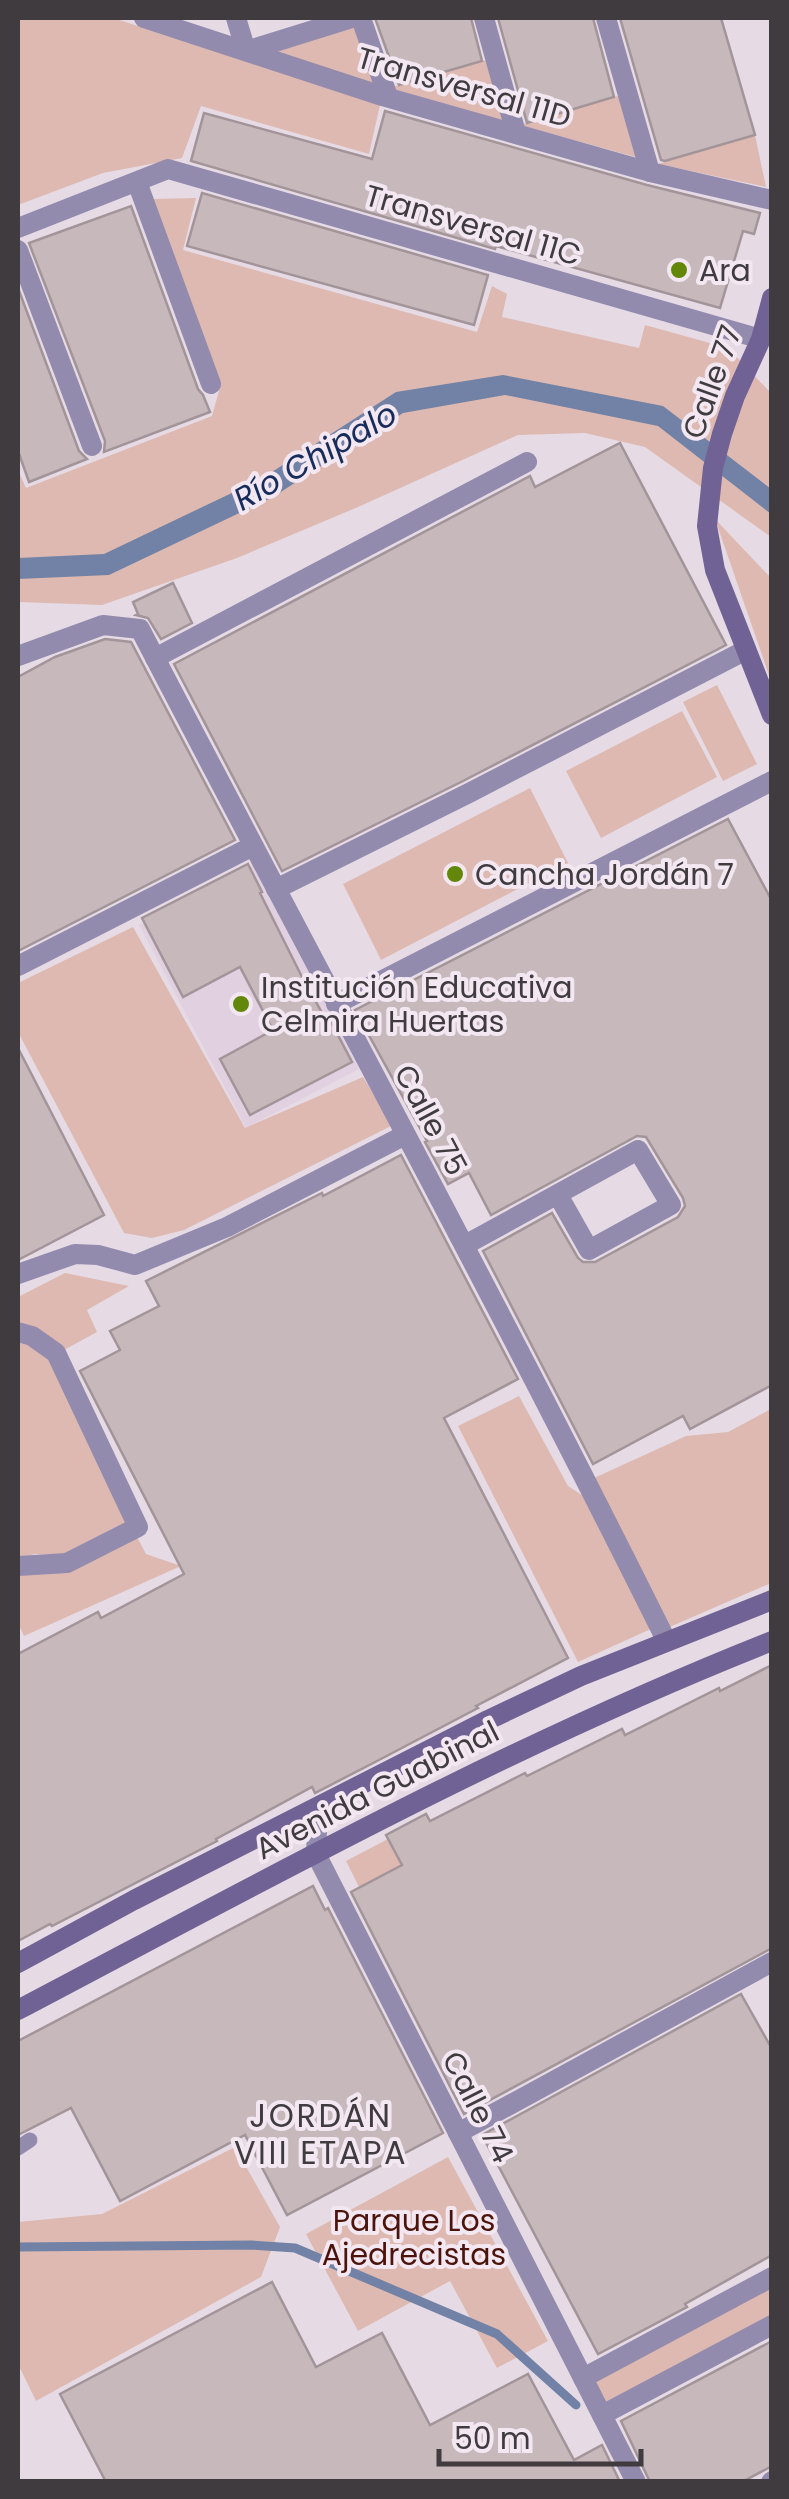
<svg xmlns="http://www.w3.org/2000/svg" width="789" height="2499" viewBox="0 0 789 2499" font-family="Poppins,sans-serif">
<rect width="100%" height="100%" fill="#e6dbe5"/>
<polygon fill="#e1d0e0" points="253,865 359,1069 246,1128 139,925"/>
<g fill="#deb9b1">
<polygon points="18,18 114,18 167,36 246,51 351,18 382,96 369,154 201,106 182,158 103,173 18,205"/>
<polygon points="487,60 507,123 389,88"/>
<polygon points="618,96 639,158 520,125"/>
<polygon points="755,135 766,187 658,164"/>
<polygon points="196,198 183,250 477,332 492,286 507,294 502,317 639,348 645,325 728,348 771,393 771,537 645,447 585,433 518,435 358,507 237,558 102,605 18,602 18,470 26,488 212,416 219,391 151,199"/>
<polygon points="715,519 771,578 771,681"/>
<polygon points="717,685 757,764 723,781 683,702"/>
<polygon points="682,711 717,777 601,838 566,771"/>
<polygon points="530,788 568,863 381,960 343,884"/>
<polygon points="133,927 245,1128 363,1077 393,1125 184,1230 152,1238 124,1233 18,1032 18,983"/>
<polygon points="65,1273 129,1286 87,1310 97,1332 64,1350 39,1332 18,1321 18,1297"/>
<polygon points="18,1337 50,1355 132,1525 68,1556 35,1554 18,1558"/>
<polygon points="519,1396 568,1486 588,1499 653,1628 578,1662 458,1426"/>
<polygon points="771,1409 771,1583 665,1629 594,1478 686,1436 728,1432"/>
<polygon points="135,1533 146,1554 181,1566 24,1636 18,1623 18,1568"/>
<polygon points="388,1839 402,1865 359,1887 346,1861"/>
<polygon points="235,2147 280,2227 261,2277 36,2401 18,2364 18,2222 102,2214"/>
<polygon points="448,2157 548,2341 497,2368 450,2281 358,2331 306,2234"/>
<polygon points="771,2277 771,2325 602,2415 583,2378"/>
</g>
<polygon fill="#7182a6" points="503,375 663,406 771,489 771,514 658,426 505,395 403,413 273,497 109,575 18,579 18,558 104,554 261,479 396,392"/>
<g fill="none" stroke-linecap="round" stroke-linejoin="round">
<polyline stroke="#7182a6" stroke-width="9" points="18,2247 252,2245 295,2248 497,2334 576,2405"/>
</g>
<g fill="#c7b8bc" stroke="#a29498" stroke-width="2.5">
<polygon points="375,18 471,18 482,61 399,85"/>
<polygon points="498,18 593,18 614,97 527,123"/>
<polygon points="620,18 721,18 755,135 665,161 661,160"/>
<polygon points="385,111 647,185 760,213 754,234 743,231 720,308 496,246 495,249 191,161 204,113 372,159"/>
<polygon points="202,193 488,275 474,325 187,246"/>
<polygon points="131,206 198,389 203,395 210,412 104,452 105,441 29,243"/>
<polygon points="18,288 79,451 87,459 29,482 18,451"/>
<polygon points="620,443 726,645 463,781 282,871 174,664 530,476 535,487"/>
<polygon points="173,583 192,623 161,639 148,618 136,615 138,614 133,602"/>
<polygon points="105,639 131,642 235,840 18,951 18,677 55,657"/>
<polygon points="728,819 772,901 772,1385 690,1429 683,1416 593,1464 483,1251 552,1213 578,1258 583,1262 595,1262 678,1217 685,1206 683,1198 646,1137 637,1136 491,1215 469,1173 448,1184 425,1142 427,1141 355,1010"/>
<polygon points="248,864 262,892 260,893 300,973 326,1020 329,1018 352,1062 250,1115 220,1059 273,1030 240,967 183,997 142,918"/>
<polygon points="18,1048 104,1215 18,1260"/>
<polygon points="401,1155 518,1379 444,1418 568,1658 476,1706 478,1708 379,1760 315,1793 312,1787 216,1839 217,1841 52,1926 50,1924 18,1941 18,1654 98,1612 101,1618 184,1574 80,1371 120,1350 110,1331 159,1306 146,1281 322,1193 323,1196"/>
<polygon points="772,1665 772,1948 464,2114 351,1892 402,1865 386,1835 426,1814 430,1821 525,1773 527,1776 622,1729 625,1735 719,1688 720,1691"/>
<polygon points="313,1886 325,1910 328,1908 443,2133 287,2215 245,2135 120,2201 71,2108 18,2135 18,2041"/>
<polygon points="741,1994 772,2049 772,2255 685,2304 687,2307 598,2354 482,2135"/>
<polygon points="272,2282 316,2367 382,2333 430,2425 528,2374 574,2460 602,2445 620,2482 106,2482 60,2394"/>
<polygon points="772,2341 772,2466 742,2482 650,2482 621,2421"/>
</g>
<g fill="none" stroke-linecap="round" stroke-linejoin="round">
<polyline stroke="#938bae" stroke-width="15" points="18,2148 30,2140"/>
<g stroke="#938bae" stroke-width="20">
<polyline points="144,18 382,96 650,172 772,200"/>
<polyline points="236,18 246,51 352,18"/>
<polyline points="361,18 388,97"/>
<polyline points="484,18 516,133"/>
<polyline points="606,18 650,172"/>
<polyline points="137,182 211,384"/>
<polyline points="18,228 168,169 761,339"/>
<polyline points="18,250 92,446"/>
<path d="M18 656 103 625 140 629C315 966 497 1300 666 1640"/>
<polyline points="155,658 527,462"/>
<polyline points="276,889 469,793 746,650"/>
<polyline points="18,966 253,846"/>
<polyline points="336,1004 772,781"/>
<polyline points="465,1245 638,1150 671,1205 589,1250 558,1195"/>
<polyline points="18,1274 75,1254 98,1255 135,1265 227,1227 405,1135"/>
<polyline points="18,1332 32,1336 56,1353 138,1527 67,1563 18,1566"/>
<polyline points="318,1808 316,1854 636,2482"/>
<polyline points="458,2133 772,1962"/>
<polyline points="583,2378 772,2277"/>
<polyline points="602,2415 772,2325"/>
<polyline points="771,2482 772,2481"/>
</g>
<g stroke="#706295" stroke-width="20">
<polyline points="772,298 761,339 735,396 722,434 713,468 707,526 715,570 772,715"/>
<polyline points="18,1963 134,1900 488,1720 581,1676 772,1600"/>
<path d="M18 2010C265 1880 511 1744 772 1641"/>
</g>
</g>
<g fill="#638709" stroke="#f3e8f2" stroke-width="4">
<circle cx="679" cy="270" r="10"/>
<circle cx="455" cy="874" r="10"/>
<circle cx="241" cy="1004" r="10"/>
</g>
<g text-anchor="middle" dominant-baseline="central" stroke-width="8" stroke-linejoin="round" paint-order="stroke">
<g font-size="30" fill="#3f3b3f" stroke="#f3e8f2">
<text transform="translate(464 87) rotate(16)">Transversal 11D</text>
<text transform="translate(473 225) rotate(16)">Transversal 11C</text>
<text transform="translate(712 382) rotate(-70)">Calle 77</text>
<text transform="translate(431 1120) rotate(62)">Calle 75</text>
<text transform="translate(377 1790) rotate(-27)">Avenida Guabinal</text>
<text transform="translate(478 2107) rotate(63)">Calle 74</text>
</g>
<g font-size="30" fill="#3f3b3f" stroke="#f3e8f2" text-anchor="start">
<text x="699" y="270">Ara</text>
<text x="475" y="874">Cancha Jordán 7</text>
<text x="261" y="987">Institución Educativa<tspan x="261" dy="34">Celmira Huertas</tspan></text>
</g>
<g font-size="30" fill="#4c130b" stroke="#f3e8f2">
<text x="414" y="2220">Parque Los<tspan x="414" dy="34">Ajedrecistas</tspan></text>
</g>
<g font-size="32" font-style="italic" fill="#182c5b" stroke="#f3e8f2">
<text transform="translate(315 456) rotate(-30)">Río Chipalo</text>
</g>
<g font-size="32" letter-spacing="2.5" fill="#3f3b3f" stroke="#f3e8f2">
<text x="321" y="2115">JORDÁN<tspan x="321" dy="37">VIII ETAPA</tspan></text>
</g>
</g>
<rect width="789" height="2499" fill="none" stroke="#3f3b3f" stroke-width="40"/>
<path d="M439 2449v15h202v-15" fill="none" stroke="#3f3b3f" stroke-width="5"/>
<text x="454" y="2449" font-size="30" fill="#3f3b3f" stroke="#f3e8f2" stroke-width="8" paint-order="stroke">50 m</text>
</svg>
